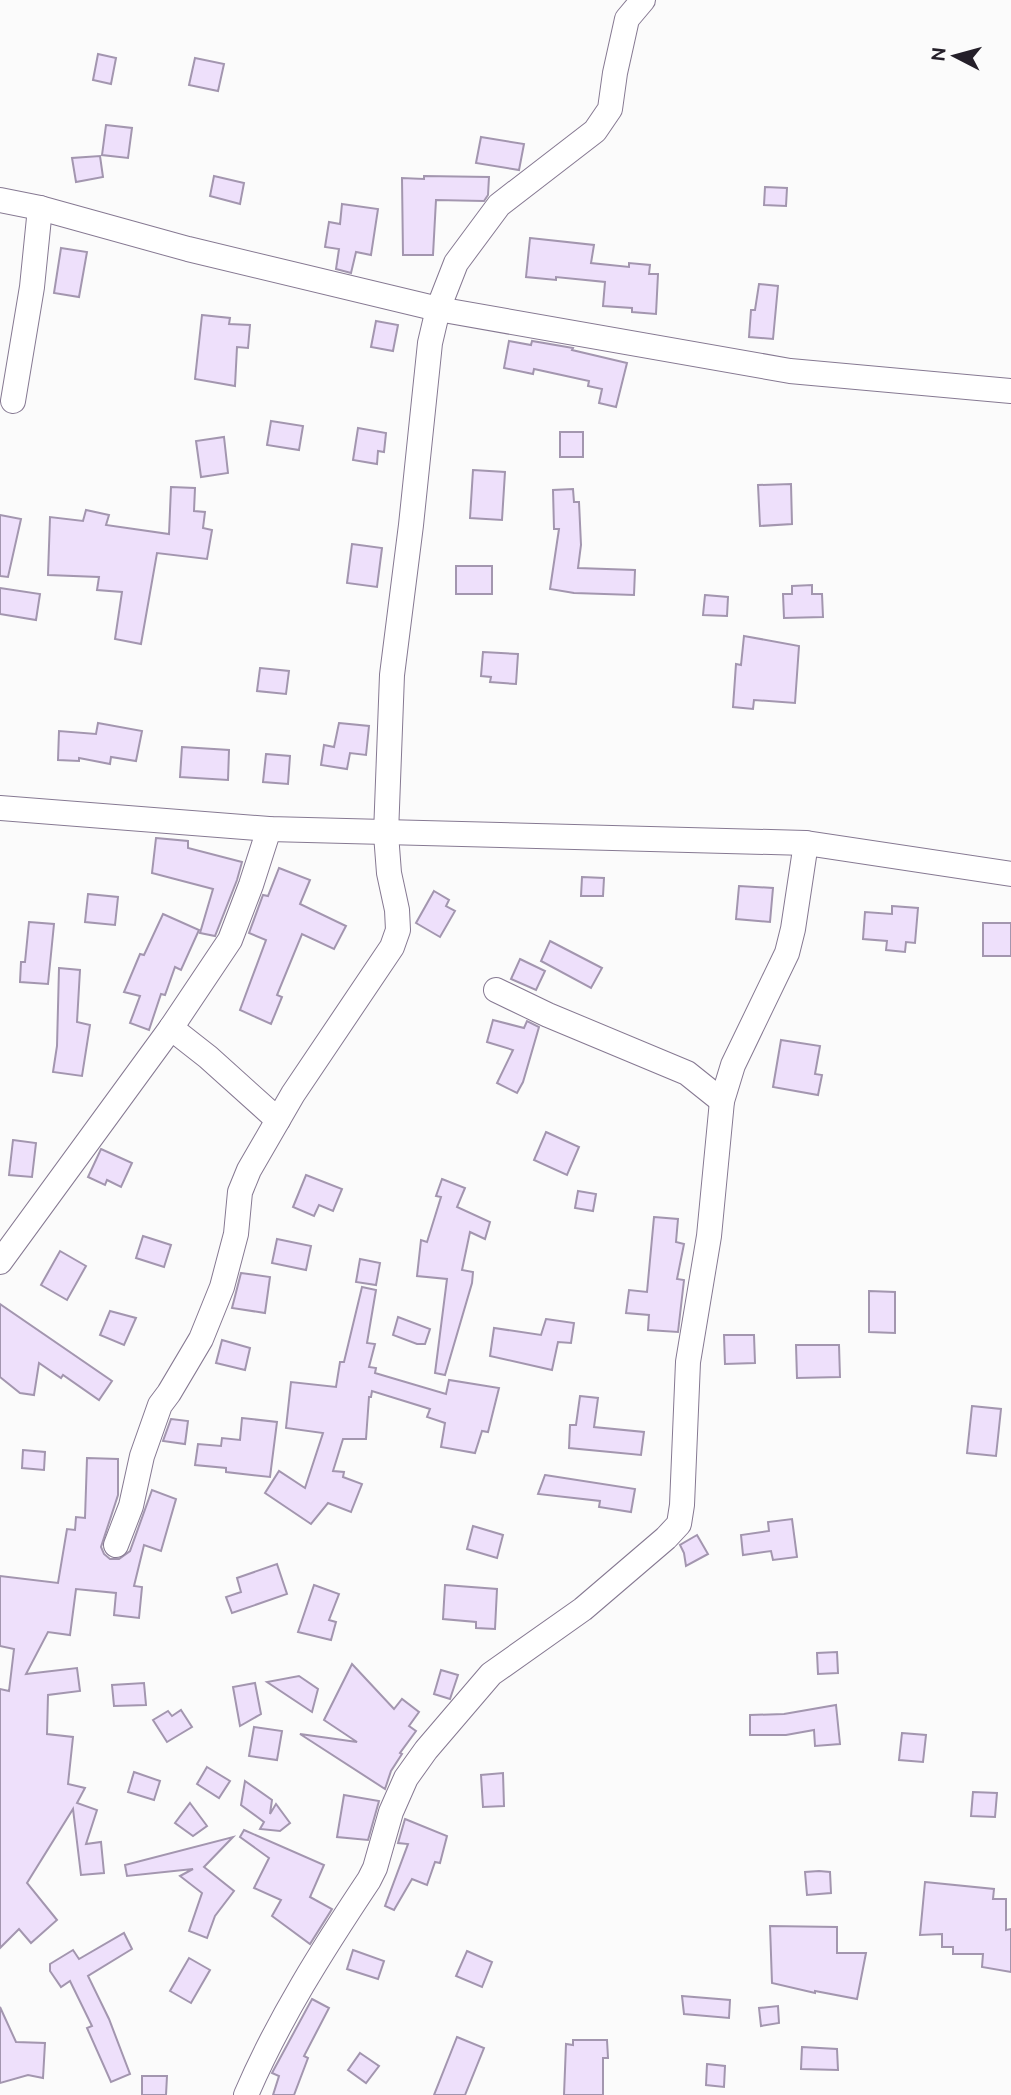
<svg xmlns="http://www.w3.org/2000/svg" width="1011" height="2095" viewBox="0 0 1011 2095" font-family="Ubuntu,sans-serif">
<rect width="100%" height="100%" fill="#fbfbfb"/>
<g fill="#eee0fb" stroke="#a396af" stroke-width="2">
<polygon points="98,54 116,58 111,84 93,80"/>
<polygon points="195,58 224,64 218,91 189,85"/>
<polygon points="106,125 132,128 128,158 102,155"/>
<polygon points="481,137 524,144 519,170 476,163"/>
<polygon points="100,156 103,177 76,182 72,158"/>
<polygon points="214,176 244,183 240,204 210,196"/>
<polygon points="424,176 489,177 488,195 484,201 436,200 433,255 403,255 402,178 424,179"/>
<polygon points="765,187 787,188 786,206 764,205"/>
<polygon points="342,204 378,209 371,255 356,252 351,273 336,269 339,249 325,247 329,222 340,224"/>
<polygon points="530,238 594,245 591,263 629,267 629,263 650,265 649,274 658,274 656,314 632,312 632,308 603,306 605,282 556,277 556,280 526,277"/>
<polygon points="61,248 87,252 79,297 54,293"/>
<polygon points="759,284 778,286 773,339 749,337 751,310 755,310"/>
<polygon points="202,315 230,318 229,324 250,325 248,348 237,347 235,386 195,379"/>
<polygon points="376,321 398,325 393,351 371,347"/>
<polygon points="509,341 531,345 532,341 573,348 572,350 627,363 616,407 599,403 602,389 588,386 589,381 534,369 533,374 504,368"/>
<polygon points="271,421 303,426 299,450 267,445"/>
<polygon points="358,428 386,433 384,452 378,451 377,464 353,460"/>
<rect x="560" y="432" width="23" height="25"/>
<polygon points="224,437 228,473 201,477 196,441"/>
<polygon points="473,470 505,472 502,520 470,518"/>
<polygon points="791,484 792,524 760,526 758,485"/>
<polygon points="171,487 195,488 194,511 205,512 203,528 212,530 207,559 157,553 141,644 115,639 122,592 97,590 99,577 48,575 50,517 83,521 86,510 109,515 106,525 169,534"/>
<polygon points="573,489 574,502 579,502 581,545 578,568 635,570 634,595 574,593 550,589 559,529 554,529 553,490"/>
<polygon points="0,515 21,519 8,577 0,576"/>
<polygon points="352,544 382,548 377,587 347,583"/>
<rect x="456" y="566" width="36" height="28"/>
<polygon points="812,585 812,594 822,594 823,617 784,618 783,594 792,594 792,586"/>
<polygon points="0,588 40,594 36,620 0,614"/>
<polygon points="705,595 728,597 727,616 703,615"/>
<polygon points="744,636 799,646 795,703 754,700 753,709 733,707 736,664 741,665"/>
<polygon points="483,652 518,654 516,684 490,682 491,677 481,676"/>
<polygon points="260,668 289,671 286,694 257,691"/>
<polygon points="98,723 142,731 136,761 111,757 110,764 79,758 79,761 58,760 59,731 96,734"/>
<polygon points="339,723 369,726 366,755 350,753 347,769 321,765 324,745 334,747"/>
<polygon points="182,747 229,750 228,780 180,777"/>
<polygon points="266,754 290,756 288,784 263,782"/>
<polygon points="156,838 188,841 188,848 242,862 237,880 215,936 200,933 213,889 152,873"/>
<polygon points="279,868 310,880 300,904 346,926 334,949 302,934 277,995 282,997 271,1024 240,1010 266,940 249,933 263,895 268,896"/>
<polygon points="582,877 604,878 603,896 581,896"/>
<polygon points="739,886 773,888 770,922 736,919"/>
<polygon points="434,891 449,900 446,906 455,911 440,937 416,923"/>
<polygon points="88,894 118,897 115,925 85,922"/>
<polygon points="892,906 918,908 915,943 906,942 905,952 886,950 887,941 863,939 865,912 892,914"/>
<polygon points="163,914 199,930 181,970 175,967 165,995 161,994 149,1030 130,1023 140,996 124,992 140,954 144,955"/>
<polygon points="29,922 54,924 48,984 20,982 21,962 25,962"/>
<rect x="983" y="923" width="28" height="33"/>
<polygon points="550,941 602,968 591,988 541,961"/>
<polygon points="520,959 545,971 536,990 511,979"/>
<polygon points="59,968 80,970 77,1022 90,1025 82,1076 53,1072 57,1046"/>
<polygon points="493,1020 524,1028 527,1021 539,1027 523,1082 517,1093 497,1083 513,1050 487,1042"/>
<polygon points="781,1040 820,1046 815,1074 822,1075 818,1095 773,1087"/>
<polygon points="546,1132 579,1147 567,1175 534,1160"/>
<polygon points="13,1140 36,1143 32,1177 9,1175"/>
<polygon points="101,1149 132,1163 121,1187 107,1180 105,1185 88,1177"/>
<polygon points="306,1175 342,1189 333,1211 319,1205 314,1216 293,1207"/>
<polygon points="442,1179 465,1188 457,1207 490,1222 485,1239 470,1232 462,1270 473,1272 472,1283 445,1375 435,1373 447,1279 417,1276 421,1240 427,1242 441,1197 436,1196"/>
<polygon points="578,1191 596,1194 593,1211 575,1208"/>
<polygon points="654,1217 678,1219 676,1242 684,1244 677,1279 684,1280 678,1332 648,1330 649,1315 626,1313 629,1290 647,1292"/>
<polygon points="143,1236 171,1245 164,1267 136,1258"/>
<polygon points="277,1239 311,1246 306,1270 272,1263"/>
<polygon points="60,1251 86,1266 67,1300 41,1285"/>
<polygon points="360,1259 380,1263 376,1285 356,1282"/>
<polygon points="241,1273 270,1277 265,1313 232,1308"/>
<polygon points="362,1287 376,1290 367,1343 375,1344 369,1367 376,1368 375,1373 446,1394 449,1380 499,1388 488,1432 482,1431 475,1453 441,1447 445,1423 427,1417 430,1409 372,1391 371,1397 369,1397 366,1439 343,1439 333,1471 344,1472 343,1477 362,1484 351,1512 328,1503 311,1524 265,1493 279,1471 305,1488 323,1433 286,1428 291,1382 336,1387 340,1362 344,1362"/>
<polygon points="869,1291 895,1292 895,1333 869,1332"/>
<polygon points="0,1304 112,1381 99,1400 63,1375 61,1378 39,1363 34,1395 20,1393 0,1377"/>
<polygon points="110,1311 136,1318 124,1345 100,1335"/>
<polygon points="398,1317 430,1329 425,1344 417,1344 393,1335"/>
<polygon points="546,1319 574,1323 571,1343 558,1342 552,1370 490,1356 494,1328 541,1335"/>
<polygon points="724,1335 754,1335 755,1363 725,1364"/>
<polygon points="222,1340 250,1348 245,1370 216,1363"/>
<polygon points="796,1345 839,1345 840,1377 797,1378"/>
<polygon points="580,1396 598,1398 594,1427 644,1432 641,1455 569,1448 570,1425 576,1425"/>
<polygon points="972,1406 1001,1409 996,1456 967,1453"/>
<polygon points="242,1418 277,1422 270,1477 226,1472 226,1468 195,1465 198,1444 221,1446 222,1438 240,1440"/>
<polygon points="171,1419 188,1421 185,1444 163,1441"/>
<polygon points="23,1450 45,1452 44,1470 22,1468"/>
<polygon points="87,1458 118,1459 118,1495 101,1547 104,1554 110,1559 119,1559 130,1551 152,1490 176,1499 161,1551 144,1545 134,1586 142,1587 139,1618 114,1615 116,1593 76,1589 70,1635 48,1632 26,1674 77,1668 80,1691 48,1695 47,1734 73,1737 68,1784 85,1788 77,1803 97,1810 86,1844 101,1842 104,1873 81,1875 73,1809 27,1883 57,1920 31,1943 19,1929 0,1948 0,1689 9,1691 14,1649 0,1646 0,1576 58,1583 67,1529 75,1530 76,1517 85,1518"/>
<polygon points="545,1475 635,1489 631,1512 599,1507 600,1501 538,1494"/>
<polygon points="792,1519 797,1557 773,1560 771,1551 743,1555 741,1535 769,1531 768,1522"/>
<polygon points="473,1526 503,1535 497,1558 467,1549"/>
<polygon points="697,1535 708,1554 686,1566 684,1553 680,1545"/>
<polygon points="277,1564 287,1594 232,1613 226,1597 241,1592 237,1578"/>
<polygon points="314,1585 339,1594 329,1620 336,1622 331,1640 298,1632"/>
<polygon points="445,1585 497,1589 495,1629 476,1628 476,1622 443,1619"/>
<polygon points="837,1652 838,1673 818,1674 817,1653"/>
<polygon points="352,1664 394,1709 402,1699 419,1712 409,1726 416,1731 400,1753 402,1754 391,1771 385,1789 300,1734 357,1742 324,1720"/>
<polygon points="441,1670 458,1675 450,1699 434,1694"/>
<polygon points="299,1676 318,1689 312,1712 267,1682"/>
<polygon points="144,1683 146,1705 114,1706 112,1685"/>
<polygon points="255,1683 261,1714 240,1726 233,1687"/>
<polygon points="836,1705 840,1744 815,1746 814,1730 786,1735 750,1735 750,1715 784,1714"/>
<polygon points="181,1710 192,1727 167,1742 153,1720 168,1711 172,1716"/>
<polygon points="254,1727 282,1731 277,1760 249,1756"/>
<polygon points="902,1733 926,1735 923,1762 899,1760"/>
<polygon points="207,1767 230,1781 219,1798 197,1784"/>
<polygon points="134,1772 160,1781 154,1800 128,1792"/>
<polygon points="503,1773 504,1806 483,1807 481,1775"/>
<polygon points="245,1781 272,1800 270,1814 276,1804 290,1823 280,1831 260,1829 264,1822 241,1805"/>
<polygon points="973,1792 997,1793 995,1817 971,1816"/>
<polygon points="344,1795 379,1801 368,1840 337,1837"/>
<polygon points="190,1803 207,1826 193,1836 175,1823"/>
<polygon points="405,1819 447,1836 440,1863 435,1862 427,1885 412,1879 394,1910 385,1906 408,1844 398,1843"/>
<polygon points="244,1830 324,1865 310,1897 332,1909 310,1944 272,1916 281,1900 254,1888 269,1858 240,1837"/>
<polygon points="233,1837 204,1867 234,1891 215,1916 207,1938 189,1931 202,1893 180,1876 193,1869 127,1876 125,1865"/>
<polygon points="819,1871 830,1872 831,1893 807,1895 805,1872"/>
<polygon points="925,1882 994,1889 993,1899 1006,1899 1006,1930 1011,1929 1011,1972 982,1967 983,1954 953,1954 953,1947 942,1947 942,1934 920,1935"/>
<polygon points="770,1926 837,1927 837,1953 866,1953 857,1999 815,1991 815,1993 772,1983"/>
<polygon points="124,1933 132,1949 88,1976 109,2019 130,2074 111,2082 87,2028 92,2026 70,1981 61,1987 50,1971 50,1964 73,1950 79,1959"/>
<polygon points="353,1950 384,1961 378,1979 347,1969"/>
<polygon points="467,1951 492,1962 482,1987 456,1976"/>
<polygon points="189,1958 210,1970 191,2003 170,1991"/>
<polygon points="682,1996 730,2000 729,2018 684,2014"/>
<polygon points="312,1999 329,2008 304,2056 308,2058 294,2095 273,2095 279,2076 272,2073"/>
<polygon points="778,2006 779,2023 761,2026 759,2008"/>
<polygon points="0,2007 16,2042 45,2043 43,2078 28,2075 0,2083"/>
<polygon points="457,2037 484,2048 465,2095 434,2095"/>
<polygon points="573,2040 607,2040 608,2058 603,2058 603,2095 564,2095 566,2044 573,2045"/>
<polygon points="802,2047 837,2049 838,2070 801,2069"/>
<polygon points="360,2053 379,2066 366,2083 348,2070"/>
<polygon points="707,2064 725,2066 724,2087 706,2085"/>
<polygon points="142,2076 167,2076 166,2095 142,2095"/>
</g>
<g fill="none" stroke-linecap="round" stroke-linejoin="round">
<defs>
<g id="minor">
<polyline points="0,200 40,208 188,249 438,309 790,371 1011,391"/>
<polyline points="13,401 32,287 40,208"/>
<polyline points="0,808 269,829 806,843 1011,874"/>
<polyline points="496,990 548,1015 687,1073 722,1101"/>
<polyline points="171,1028 208,1057 278,1120"/>
<polyline points="0,1262 171,1028 230,940 251,885 269,829"/>
<polyline points="116,1545 131,1506 142,1456 160,1405 169,1393 201,1339 222,1287 236,1234 240,1192 249,1170 293,1094 392,947 398,930 397,910 389,873 386,834 392,675 411,525 430,343 438,309 456,263 499,205 595,131 610,109 615,73 627,19 643,0"/>
<path d="M246 2095C279 2018 323 1949 369 1880L375 1868 391 1812 406 1778 426 1750 491 1674 583 1609 666 1538 679 1524 682 1505 688 1362 709 1236 722 1101 733 1065 787 953 793 929 806 843"/>
</g>
</defs>
<use href="#minor" stroke="#867992" stroke-width="26"/>
<use href="#minor" stroke="#fff" stroke-width="24"/>
</g>
<g transform="translate(955 56) rotate(276)" stroke="#fbfbfb" stroke-width="5" paint-order="stroke">
<path d="M0-5L12 26L0 18L-12 26Z" fill="#241f29"/>
<text y="-10" font-size="19" font-weight="bold" text-anchor="middle" fill="#241f29">N</text>
</g>
</svg>
